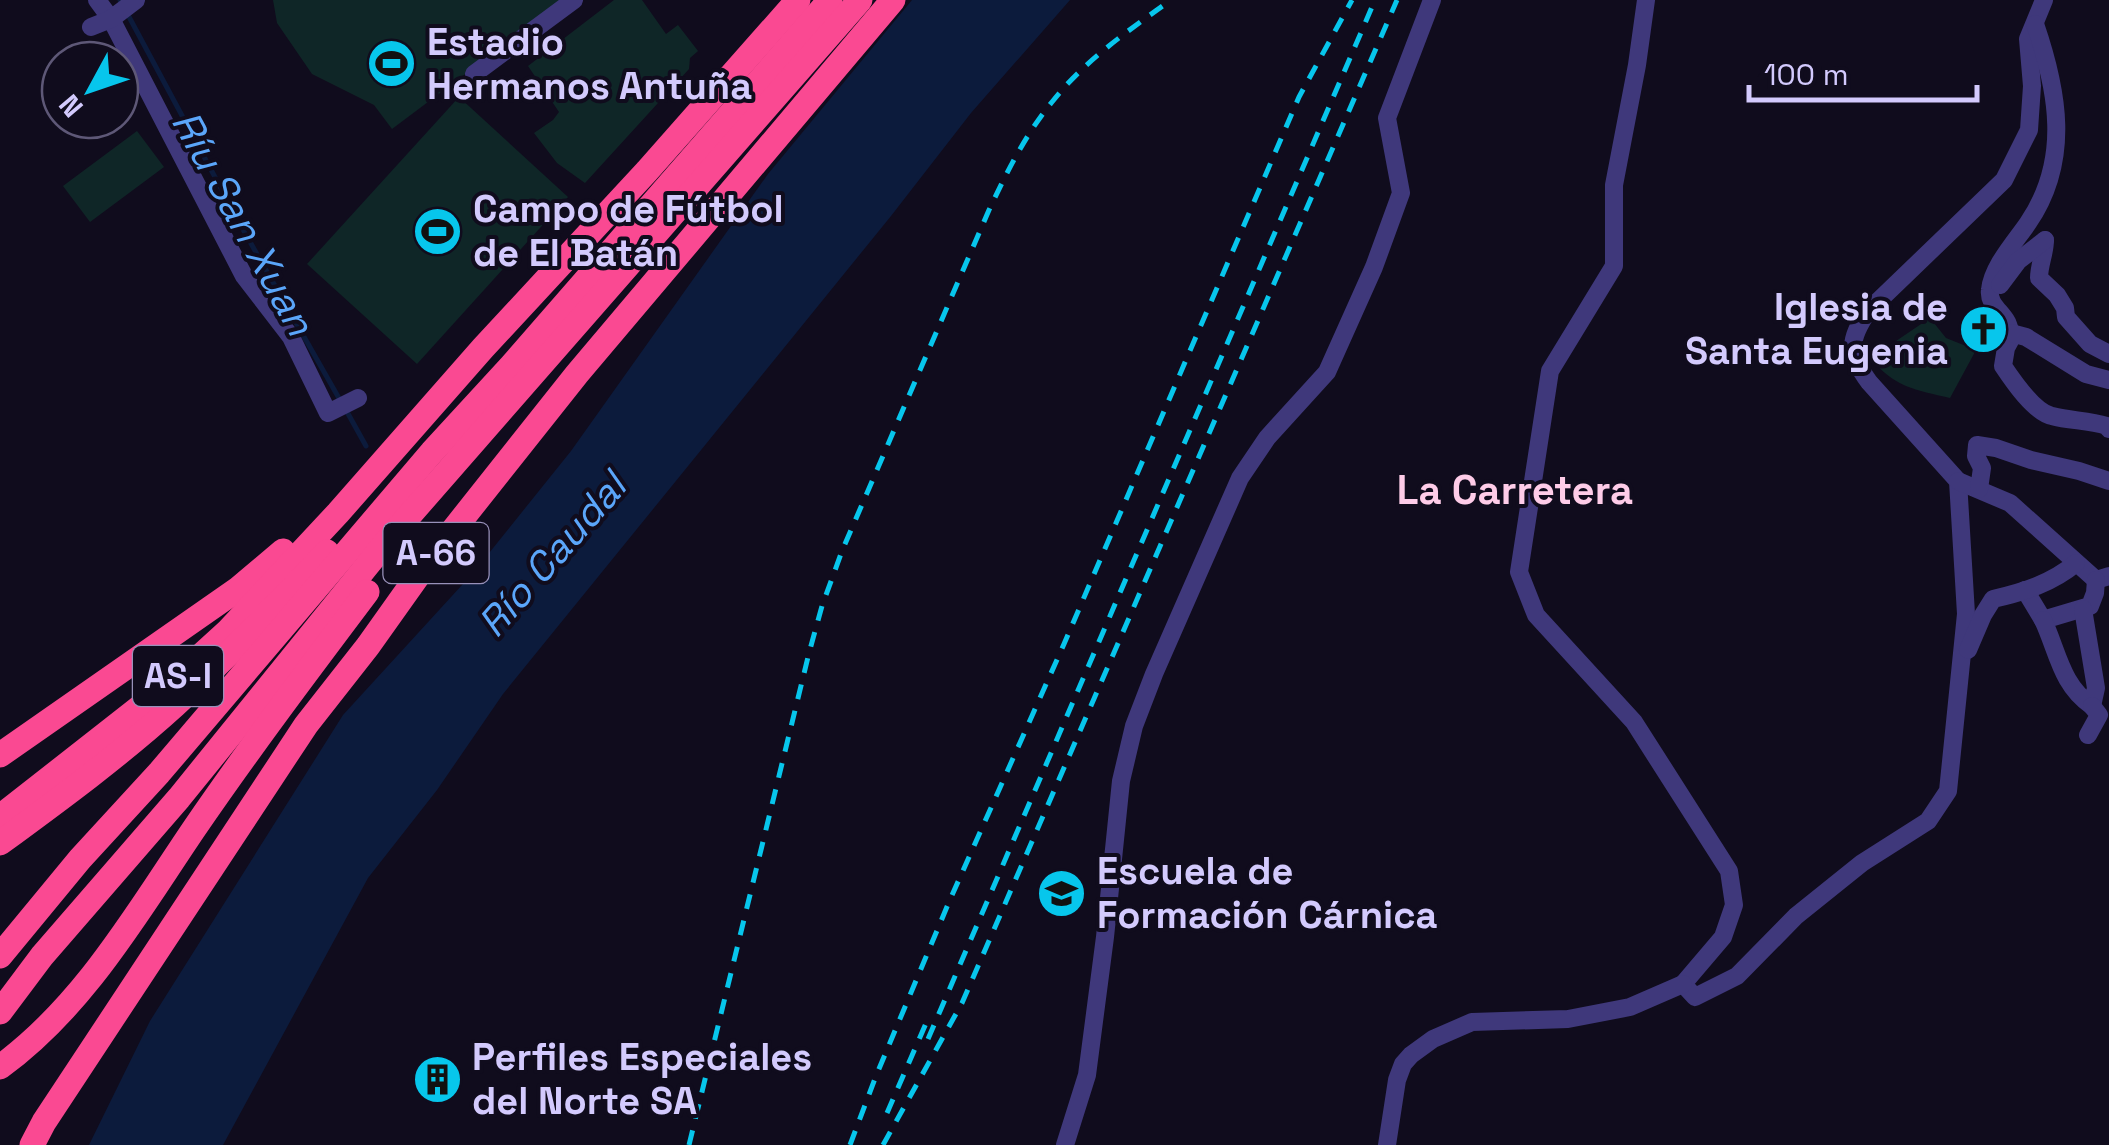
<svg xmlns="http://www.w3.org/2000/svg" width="2109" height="1145" viewBox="0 0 2109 1145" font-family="'Space Grotesk',sans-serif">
<rect width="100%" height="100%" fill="#100c1d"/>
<g fill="#0f2627">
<polygon points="273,0 564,0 392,129 374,105 312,74 277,23"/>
<polygon points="614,0 642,0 666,34 678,25 698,51 690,58 689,69 585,183 557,163 534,133 553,120 559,112 528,66"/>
<polygon points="459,97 568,197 417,364 307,264"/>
<polygon points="137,131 164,167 90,222 63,186"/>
<path d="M1930 318 1946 338 1976 350 1950 398C1916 390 1893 387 1871 358Z"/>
</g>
<polygon fill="#0c1b3c" points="912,0 1070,0 971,113 891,216 503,694 437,790 368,878 223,1145 89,1145 150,1021 343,715 473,573 571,451 768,174"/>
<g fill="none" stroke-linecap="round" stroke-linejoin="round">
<g stroke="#0c1b3c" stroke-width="5">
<polyline points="120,0 245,233 340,400"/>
<polyline points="346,410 366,446"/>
</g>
<g stroke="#3f387b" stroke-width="18">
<polyline points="97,0 111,19 244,276 291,337 328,413 358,398"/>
<path d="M1646 0 1637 65 1614 185V266L1550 371 1519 572 1536 615 1634 722 1729 871 1734 905 1723 937 1683 984 1695 997 1737 976 1796 916 1862 863 1928 821 1948 791 1966 614 1958 481 1869 382C1848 353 1848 341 1868 311L2004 180 2029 130 2032 86 2028 39 2044 0"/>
<path d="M2035 24C2058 91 2071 160 2028 223 2015 242 1992 267 1990 290 1988 304 2001 311 2007 322 2008 324 2012 336 2012 337L2006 348 2003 366C2013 381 2034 412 2052 416 2070 421 2089 420 2107 426L2109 429"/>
<polyline points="91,27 111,19 136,0"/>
<polyline points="474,74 574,0"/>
<path d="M2045 240C2045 253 2039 265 2039 278L2057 295 2065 308 2066 317 2090 344 2109 354"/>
<polyline points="2000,285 2018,261 2045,240"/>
<polyline points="2011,333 2026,337 2086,374 2109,380"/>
<polyline points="1958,481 2010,503 2096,580 2109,576"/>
<polyline points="1979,489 1982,468 1976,456 1977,445 1996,448 2031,460 2079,471 2109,481"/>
<polyline points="2025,590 2043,620 2090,606 2095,593 2096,580"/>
<path d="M2043 620C2058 652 2061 685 2092 706L2096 688 2083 609"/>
<path d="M1968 650 1983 615 1993 599C2024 592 2052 583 2076 563"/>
<polyline points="2088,735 2099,715 2092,706"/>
<polyline points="1065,1145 1087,1075 1105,937 1121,781 1134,726 1154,674 1240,478 1267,438 1327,372 1374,267 1401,193 1387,118 1432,0"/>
<polyline points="1387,1145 1397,1080 1403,1064 1411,1055 1433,1039 1472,1022 1568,1019 1630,1007 1683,984"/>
</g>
<g stroke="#fa4992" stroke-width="25">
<polyline points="0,755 238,589 283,551"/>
<polyline points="0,817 172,682 228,631 338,513 483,348 647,171 798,0"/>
<path d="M0 843C60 799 120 755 175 705 228 656 278 604 327 552"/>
<polyline points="0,956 80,859 159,773 432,452 512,365 830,0"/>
<polyline points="0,1012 42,956 179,798 387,541 860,0"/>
<path d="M0 1067C85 1005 138 911 196 826 251 746 309 669 367 592"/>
<polyline points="32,1145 44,1122 306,725 368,646 427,563 577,374 893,0"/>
</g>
<g stroke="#07c6ec" stroke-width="5" stroke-dasharray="15 12" stroke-linecap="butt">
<polyline points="928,1039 1375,0"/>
<polyline points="887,1113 927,1021"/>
<path d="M689 1145 809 653 822 606 842 551 989 210C1007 172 1025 135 1052 102 1084 61 1129 30 1171 0"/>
<polyline points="850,1145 876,1076 949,902 1064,644 1299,97 1352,0"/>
<polyline points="883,1145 962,1003 1397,0"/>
</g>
</g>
<defs>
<symbol id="stadium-disc" viewBox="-11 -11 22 22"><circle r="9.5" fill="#07c6ec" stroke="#100c1d"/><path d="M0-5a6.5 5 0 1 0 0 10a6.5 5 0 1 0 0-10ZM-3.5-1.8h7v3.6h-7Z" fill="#111"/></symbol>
<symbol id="church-disc" viewBox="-11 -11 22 22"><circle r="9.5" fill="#07c6ec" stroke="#100c1d"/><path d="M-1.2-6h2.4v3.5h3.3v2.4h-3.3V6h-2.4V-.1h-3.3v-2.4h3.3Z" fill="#111"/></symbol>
<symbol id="university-disc" viewBox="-11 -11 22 22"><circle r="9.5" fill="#07c6ec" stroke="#100c1d"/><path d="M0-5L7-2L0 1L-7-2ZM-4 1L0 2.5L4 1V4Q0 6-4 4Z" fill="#111"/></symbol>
<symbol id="building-disc" viewBox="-11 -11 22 22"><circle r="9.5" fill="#07c6ec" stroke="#100c1d"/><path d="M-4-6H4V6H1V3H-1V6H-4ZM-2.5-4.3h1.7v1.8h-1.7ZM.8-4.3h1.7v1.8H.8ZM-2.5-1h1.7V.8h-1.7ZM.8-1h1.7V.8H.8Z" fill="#111"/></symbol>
</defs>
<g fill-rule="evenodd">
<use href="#stadium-disc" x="364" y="36" width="55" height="55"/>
<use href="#stadium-disc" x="410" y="204" width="55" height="55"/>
<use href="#church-disc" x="1956" y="302" width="55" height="55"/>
<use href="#university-disc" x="1034" y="866" width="55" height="55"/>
<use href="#building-disc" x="410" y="1052" width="55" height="55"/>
</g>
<g text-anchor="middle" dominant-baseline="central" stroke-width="8" stroke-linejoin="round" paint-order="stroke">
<g fill="#100c1d" stroke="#9891ba" stroke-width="2.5">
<rect x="383.5" y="523" width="105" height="60" rx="8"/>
<rect x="133" y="646" width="90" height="60" rx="8"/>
</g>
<g font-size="35" font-weight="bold" fill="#d3cafd">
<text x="436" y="553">A-66</text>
<text x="178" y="676">AS-I</text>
</g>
<g font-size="38" font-weight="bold" fill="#d3cafd" stroke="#100c1d" text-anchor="start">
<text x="427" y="42">Estadio<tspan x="427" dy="44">Hermanos Antuña</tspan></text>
<text x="473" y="209">Campo de Fútbol<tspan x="473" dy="44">de El Batán</tspan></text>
<text x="1948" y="307" text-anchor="end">Iglesia de<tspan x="1948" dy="44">Santa Eugenia</tspan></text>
<text x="1097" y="871">Escuela de<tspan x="1097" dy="44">Formación Cárnica</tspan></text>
<text x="472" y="1057">Perfiles Especiales<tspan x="472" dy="44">del Norte SA</tspan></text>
</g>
<g font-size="40" font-style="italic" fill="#5ba6fa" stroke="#100c1d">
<text transform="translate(243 223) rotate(61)">Ríu San Xuan</text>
<text transform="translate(552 555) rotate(-49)">Río Caudal</text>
</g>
<g font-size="40" font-weight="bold" fill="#fecce8" stroke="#100c1d">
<text x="1515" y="490">La Carretera</text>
</g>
</g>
<g transform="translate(90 90) rotate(230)"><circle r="48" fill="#100c1d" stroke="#5e5877" stroke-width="2.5"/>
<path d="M0-8L18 38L0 25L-18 38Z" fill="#07c6ec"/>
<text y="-15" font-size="28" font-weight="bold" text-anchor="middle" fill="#d3cafd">N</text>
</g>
<path d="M1749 85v15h228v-15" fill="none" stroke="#d3cafd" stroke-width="5"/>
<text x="1764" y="85" font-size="30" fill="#d3cafd" stroke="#100c1d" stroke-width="8" paint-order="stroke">100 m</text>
</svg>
